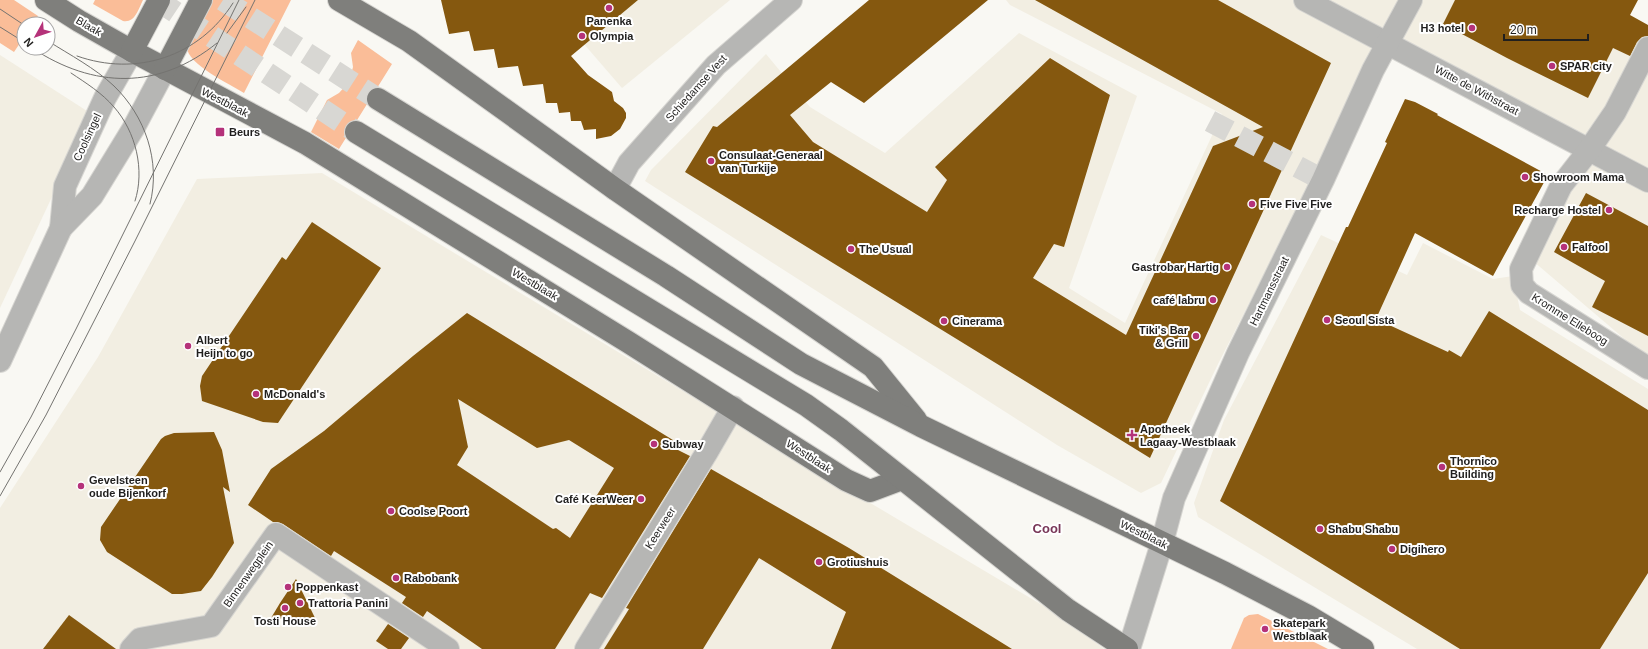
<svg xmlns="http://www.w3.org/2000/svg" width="1648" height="649" viewBox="0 0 1648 649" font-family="Arial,sans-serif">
<rect width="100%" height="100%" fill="#f9f8f3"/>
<g fill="#f2eee2">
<polygon points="546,0 730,0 622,88"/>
<polygon points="1006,0 1567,0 1648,33 1648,359 1533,261 1598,142 1381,27 1308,188 1218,364 1161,483 1141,493 1057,445 645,181 651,170 766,54 810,107 885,153 1019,33 1137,96 1069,288 1125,323 1222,114 1010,5"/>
<polygon points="0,55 87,111 58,184 0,308"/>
<polygon points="322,173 734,422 1059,615 1104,649 0,649 0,508 98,357 197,179"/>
<polygon points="1321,235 1407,275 1423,243 1493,279 1513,276 1520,310 1648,389 1648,649 1417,649 1198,517 1194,503 1224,420"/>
</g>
<g fill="#fabd98">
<polygon points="0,0 14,0 38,16 33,24 24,24 24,37 14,52 0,43"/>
<path d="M95 0H143C138 10 135 23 123 21L93 4Z"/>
<path d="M208 0H291L244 93C230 84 184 63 187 45 189 35 203 11 208 0Z"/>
<polygon points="358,40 392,64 339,149 311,132 327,100 339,93 349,82 353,67 351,53"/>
<polygon points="1258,614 1328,649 1231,649 1244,618 1249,615"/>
</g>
<g fill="#85580f" fill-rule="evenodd">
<polygon points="441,0 638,0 571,56 588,75 612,92 614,101 623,108 626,113 626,118 620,129 611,136 596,139 596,129 584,130 581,121 571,121 570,112 559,113 557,103 546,103 543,84 523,86 518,66 498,68 494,49 474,51 469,31 449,34"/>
<polygon points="869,0 988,0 864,103 831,82 790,115 813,142 927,212 947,180 935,167 1050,58 1110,95 1064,247 1054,244 1033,278 1126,335 1213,146 1263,127 1035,0 1218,0 1331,63 1150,458 685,172 713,126 717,127"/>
<polygon points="1455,0 1638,0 1630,15 1648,25 1648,36 1642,37 1637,42 1630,56 1613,48 1588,98 1507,58 1443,24"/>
<polygon points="1405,99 1415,102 1438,114 1437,115 1548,175 1493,276 1415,233 1376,319 1448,352 1449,350 1461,357 1489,311 1648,410 1648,573 1600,649 1460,649 1220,501 1346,227 1348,227 1387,143 1385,142"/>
<polygon points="1586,193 1648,226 1648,336 1592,307 1605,281 1554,252"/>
<polygon points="312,222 381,268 278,423 263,422 202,401 200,386 202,376 282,257 286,260"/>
<path d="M467 313 681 445 678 450 690 456 602 598 590 593 555 649H482L427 611 423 617 402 603 406 597 334 551 331 556 283 524 277 522H273L248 505 271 469 324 431 413 356ZM458 399 537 448 569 440 614 468 570 538 556 528 553 529 457 465 468 447Z"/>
<polygon points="214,432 222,450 230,492 223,487 234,543 212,577 201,591 182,594 172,594 107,552 100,540 101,527 161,439 165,436 174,433"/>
<polygon points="711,469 849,548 1012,649 831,649 846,612 759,558 703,649 604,649 629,609 626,608"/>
<polygon points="296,579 316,620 271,618 280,603"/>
<polygon points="69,615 116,649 43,649"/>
<polygon points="388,624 409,638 401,649 388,649 376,641"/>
</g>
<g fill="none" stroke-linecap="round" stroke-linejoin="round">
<polyline stroke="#d8d7d3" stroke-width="22" stroke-dasharray="22 11" stroke-linecap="butt" points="1210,121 1323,180"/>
<g stroke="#d8d7d3" stroke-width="22" stroke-dasharray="22 11" stroke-linecap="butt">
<polyline points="157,0 356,132"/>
<polyline points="223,0 378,99"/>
</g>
<defs>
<g id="minor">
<polyline points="1305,0 1648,181"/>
<polyline points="1648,48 1615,112 1589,150 1561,186 1521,269 1522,285 1529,293 1648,368"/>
<polyline points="615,189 629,163 716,65 791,0"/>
<polyline points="61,228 65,186 105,98 132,51"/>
<polyline points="0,361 61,228 92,196 133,129 165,69"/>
<polyline points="131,649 140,639 211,626 276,534 448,649"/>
<polyline points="586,649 707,452 733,407"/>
<polyline points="1129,649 1162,543 1174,498 1238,353 1323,180 1373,70 1411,0"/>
</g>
<g id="major">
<polyline points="46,0 79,21 132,51 305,143 628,342 846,480 870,491 902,479"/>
<polyline points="339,0 409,41 615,189 873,367 916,420"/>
<polyline points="132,51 159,0"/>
<polyline points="165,69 201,0"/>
<polyline points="378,99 666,276 801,364 921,426 1225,573 1308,616 1363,649"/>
<polyline points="356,132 806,405 841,430 1068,610 1127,649"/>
</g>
</defs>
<use href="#minor" stroke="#d6d5d1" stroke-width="24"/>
<use href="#major" stroke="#d6d5d1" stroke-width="24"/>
<use href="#minor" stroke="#b6b6b4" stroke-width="22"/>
<use href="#major" stroke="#7f7f7c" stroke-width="22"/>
<g stroke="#747370" stroke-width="1">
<polyline points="0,9 24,25"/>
<polyline points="0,27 24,42"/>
<polyline points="227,33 246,7"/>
<path d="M48 41C70 55 95 68 114 86 145 116 161 161 150 204"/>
<path d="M32 48C94 89 159 90 217 43"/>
<path d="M77 56C136 77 199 57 233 3"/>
<path d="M71 73C86 83 102 93 114 107 136 132 145 170 135 201"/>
<polyline points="0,472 31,417 76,329 239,0"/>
<polyline points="0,496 46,415 135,241 255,0"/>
</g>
</g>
<g fill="#b5327a" stroke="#fff" stroke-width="1.5">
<circle cx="609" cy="8" r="4"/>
<circle cx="1472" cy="28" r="4"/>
<circle cx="582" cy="36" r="4"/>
<circle cx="1552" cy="66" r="4"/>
<rect x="215" y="127" width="10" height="10" rx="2"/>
<circle cx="711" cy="161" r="4"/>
<circle cx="1525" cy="177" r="4"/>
<circle cx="1252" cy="204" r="4"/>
<circle cx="1609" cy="210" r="4"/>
<circle cx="1564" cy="247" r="4"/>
<circle cx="851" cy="249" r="4"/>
<circle cx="1227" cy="267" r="4"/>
<circle cx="1213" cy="300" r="4"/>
<circle cx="1327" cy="320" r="4"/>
<circle cx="944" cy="321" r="4"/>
<circle cx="1196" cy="336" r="4"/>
<circle cx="188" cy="346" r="4"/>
<circle cx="256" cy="394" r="4"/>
<path d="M1130 429h4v4h4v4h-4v4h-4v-4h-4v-4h4z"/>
<circle cx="654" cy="444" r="4"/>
<circle cx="1442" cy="467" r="4"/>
<circle cx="81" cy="486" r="4"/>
<circle cx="641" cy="499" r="4"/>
<circle cx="391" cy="511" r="4"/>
<circle cx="1320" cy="529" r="4"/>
<circle cx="1392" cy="549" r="4"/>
<circle cx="819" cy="562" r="4"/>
<circle cx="396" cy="578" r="4"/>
<circle cx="288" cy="587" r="4"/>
<circle cx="300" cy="603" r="4"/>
<circle cx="285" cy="608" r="4"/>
<circle cx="1265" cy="629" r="4"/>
</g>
<g text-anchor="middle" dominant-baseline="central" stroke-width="4" stroke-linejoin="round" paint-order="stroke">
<g font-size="11" font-weight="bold" fill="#201f1e" stroke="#fff" text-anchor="start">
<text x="609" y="21" text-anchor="middle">Panenka</text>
<text x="1464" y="28" text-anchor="end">H3 hotel</text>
<text x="590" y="36">Olympia</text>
<text x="1560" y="66">SPAR city</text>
<text x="229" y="132">Beurs</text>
<text x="719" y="155">Consulaat-Generaal<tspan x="719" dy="13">van Turkije</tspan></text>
<text x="1533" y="177">Showroom Mama</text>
<text x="1260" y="204">Five Five Five</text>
<text x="1601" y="210" text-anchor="end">Recharge Hostel</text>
<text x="1572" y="247">Falfool</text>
<text x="859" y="249">The Usual</text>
<text x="1219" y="267" text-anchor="end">Gastrobar Hartig</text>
<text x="1205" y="300" text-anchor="end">café labru</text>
<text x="1335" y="320">Seoul Sista</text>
<text x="952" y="321">Cinerama</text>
<text x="1188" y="330" text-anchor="end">Tiki's Bar<tspan x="1188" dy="13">&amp; Grill</tspan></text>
<text x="196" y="340">Albert<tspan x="196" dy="13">Heijn to go</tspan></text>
<text x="264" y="394">McDonald's</text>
<text x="1140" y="429">Apotheek<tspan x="1140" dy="13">Lagaay-Westblaak</tspan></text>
<text x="662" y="444">Subway</text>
<text x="1450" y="461">Thornico<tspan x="1450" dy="13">Building</tspan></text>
<text x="89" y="480">Gevelsteen<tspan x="89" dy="13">oude Bijenkorf</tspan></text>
<text x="633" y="499" text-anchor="end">Café KeerWeer</text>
<text x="399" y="511">Coolse Poort</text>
<text x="1328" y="529">Shabu Shabu</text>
<text x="1400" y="549">Digihero</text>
<text x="827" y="562">Grotiushuis</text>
<text x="404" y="578">Rabobank</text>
<text x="296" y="587">Poppenkast</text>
<text x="308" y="603">Trattoria Panini</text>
<text x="285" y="621" text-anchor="middle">Tosti House</text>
<text x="1273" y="623">Skatepark<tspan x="1273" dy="13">Westblaak</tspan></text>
</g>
<g font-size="11" fill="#201f1e" stroke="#fff">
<text transform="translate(89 26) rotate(30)">Blaak</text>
<text transform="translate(696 88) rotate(-48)">Schiedamse Vest</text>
<text transform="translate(1477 90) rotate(28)">Witte de Withstraat</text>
<text transform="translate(225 102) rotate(27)">Westblaak</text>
<text transform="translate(87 137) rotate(-65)">Coolsingel</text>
<text transform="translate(535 284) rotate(31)">Westblaak</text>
<text transform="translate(1269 291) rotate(-64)">Hartmansstraat</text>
<text transform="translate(1570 319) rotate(32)">Kromme Elleboog</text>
<text transform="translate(809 456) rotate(33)">Westblaak</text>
<text transform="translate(660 528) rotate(-58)">Keerweer</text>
<text transform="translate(1144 534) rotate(26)">Westblaak</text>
<text transform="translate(248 574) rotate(-55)">Binnenwegplein</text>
</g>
<g font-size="13" font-weight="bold" fill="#783657" stroke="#fff">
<text x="1047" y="528">Cool</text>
</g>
</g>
<g transform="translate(36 36) rotate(230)"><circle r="19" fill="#ffffff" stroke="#a6a5a5"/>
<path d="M0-3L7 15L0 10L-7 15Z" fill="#b5327a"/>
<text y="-6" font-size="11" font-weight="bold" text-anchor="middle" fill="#201f1e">N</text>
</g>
<path d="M1504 34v6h84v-6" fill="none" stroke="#201f1e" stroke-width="2"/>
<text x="1510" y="34" font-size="12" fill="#201f1e" stroke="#ffffff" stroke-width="3" paint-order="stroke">20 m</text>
</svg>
